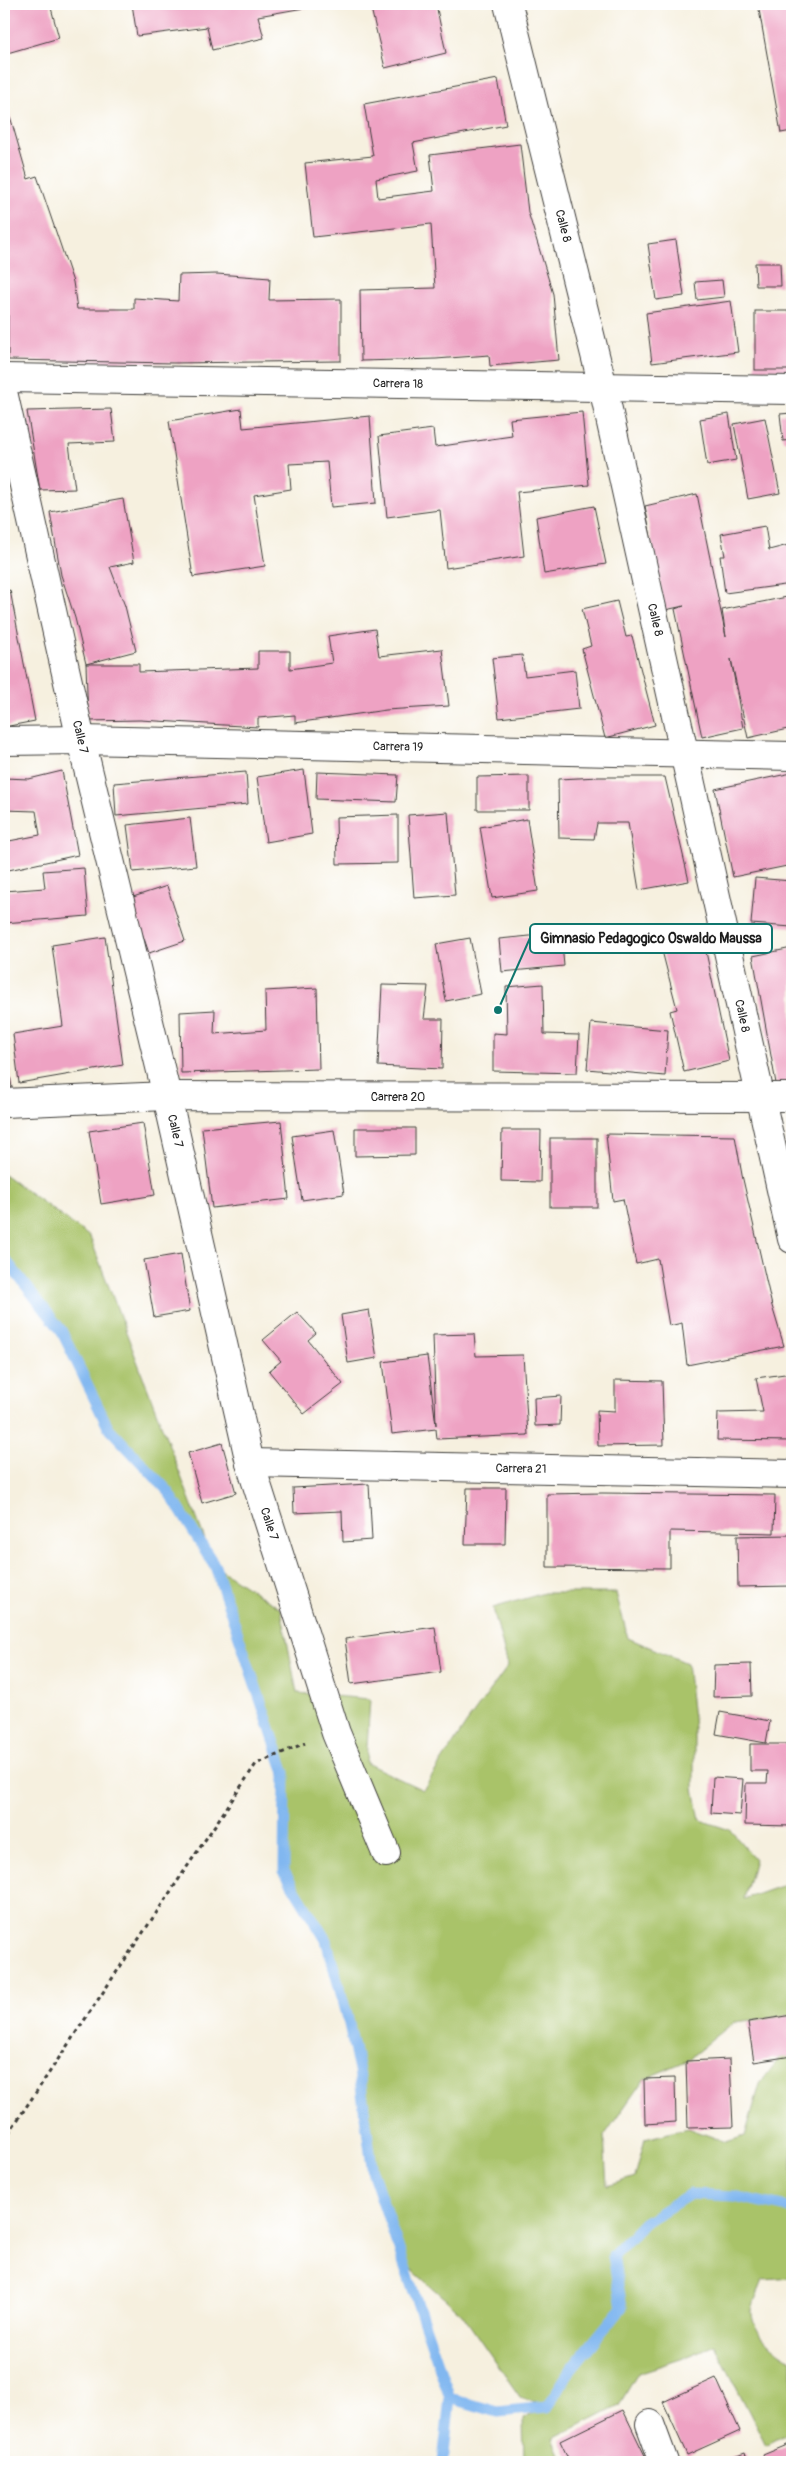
<svg xmlns="http://www.w3.org/2000/svg" width="796" height="2466" viewBox="0 0 796 2466" font-family="Pangolin,sans-serif">
<rect width="100%" height="100%" fill="#fff"/>
<filter id="ink" filterUnits="userSpaceOnUse"><feTurbulence type="fractalNoise" baseFrequency=".02" numOctaves="2"/><feDisplacementMap in="SourceGraphic" scale="10" xChannelSelector="R" yChannelSelector="G"/><feConvolveMatrix kernelMatrix="1 2 1 2 8 2 1 2 1" color-interpolation-filters="sRGB"/></filter>
<filter id="wash" filterUnits="userSpaceOnUse"><feTurbulence type="fractalNoise" baseFrequency=".0096" numOctaves="4" result="noise"/><feDisplacementMap in="SourceGraphic" scale="20" xChannelSelector="R" yChannelSelector="G"/><feGaussianBlur stdDeviation="1.12" result="paint"/><feColorMatrix in="noise" values="0 0 0 0 0 0 0 0 0 0 0 0 0 0 0 0 0 1.4 0 .05"/><feComposite in="paint" operator="in"/></filter>
<g filter="url(#wash)">
<rect width="100%" height="100%" fill="#f6f0df"/>
<path fill="#a9c369" stroke="#627042" d="M4 1174 90 1237 215 1566 281 1609 297 1693 370 1699 366 1763 423 1790 466 1724 508 1666 493 1608 544 1593H616L628 1638 687 1663 694 1728V1788L700 1820 730 1830 755 1859 744 1899 792 1882V2013L788 2016 734 2022 686 2061 644 2079 604 2136 607 2186 635 2177 645 2139 688 2128 726 2142 745 2136 760 2084 780 2057 792 2056V2278L763 2280C760 2289 754 2300 752 2310 750 2330 776 2354 792 2360V2431L766 2445 715 2345 681 2359 638 2373 619 2405 553 2439 563 2462H524L523 2419 546 2407 520 2397 462 2314 402 2261 373 2174 359 2071 347 2015 326 1940 284 1871 285 1773 215 1566 168 1491 108 1427 61 1330 4 1258Z"/>
<g fill="none" stroke-linecap="round" stroke-linejoin="round">
<g stroke="#81b7f0" stroke-width="11">
<polyline points="4,1258 61,1330 108,1427 168,1491 215,1566 285,1773 284,1871 326,1940 347,2015 359,2071 373,2174 450,2398 443,2462"/>
<polyline points="450,2398 498,2412 547,2407 571,2369 622,2307 613,2256 644,2223 690,2194 734,2196 792,2209"/>
</g>
</g>
<g id="blocks">
<g fill="#eea2c3">
<polygon points="4,4 50,4 59,38 4,54"/>
<polygon points="132,4 321,4 321,5 258,16 264,38 212,50 207,27 137,36"/>
<polygon points="370,4 436,4 446,53 385,68"/>
<polygon points="758,4 792,4 792,131 781,133"/>
<polygon points="498,79 506,125 413,143 418,171 376,179 378,198 434,191 430,155 520,144 528,212 553,294 559,360 490,366 489,355 436,359 361,361 360,290 435,288 431,224 313,237 305,163 373,156 364,104"/>
<polygon points="4,95 28,179 37,176 73,282 77,309 134,309 134,298 178,301 179,275 217,274 270,278 269,300 341,299 341,361 173,363 8,360 8,304 4,290"/>
<polygon points="676,240 684,296 656,300 648,244"/>
<polygon points="755,263 780,263 781,286 756,286"/>
<polygon points="722,280 724,297 697,300 695,282"/>
<polygon points="731,301 738,352 652,363 646,313"/>
<rect x="755" y="311" width="37" height="59"/>
<polygon points="111,409 115,442 69,444 75,489 40,490 27,411"/>
<polygon points="241,409 243,428 370,416 376,503 331,507 327,462 289,464 291,489 254,495 265,566 193,577 169,421"/>
<polygon points="582,412 589,485 517,492 524,556 446,568 440,510 387,517 379,436 433,429 435,447 512,436 510,419"/>
<polygon points="792,413 792,440 783,441 780,414"/>
<polygon points="729,414 736,460 707,465 700,419"/>
<polygon points="765,418 780,493 748,499 734,424"/>
<polygon points="697,494 726,637 722,610 792,596 792,646 790,647 792,658 792,728 748,738 731,659 743,728 702,737 675,609 684,606 665,610 645,506"/>
<polygon points="123,499 134,562 110,567 125,606 136,651 86,664 139,664 139,672 258,668 258,651 290,651 290,669 332,663 328,636 375,629 379,656 442,649 449,706 386,710 295,723 295,715 258,718 258,727 140,720 88,721 86,664 75,618 61,575 50,512"/>
<polygon points="594,506 606,564 544,574 536,517"/>
<polygon points="765,526 769,550 792,544 792,584 725,593 720,556 725,556 721,534"/>
<polygon points="10,590 35,721 4,727 4,592"/>
<polygon points="617,601 626,637 632,636 655,725 605,738 582,649 591,646 582,609"/>
<polygon points="522,655 525,676 575,670 579,709 499,718 492,658"/>
<polygon points="304,770 312,834 266,842 257,777"/>
<polygon points="62,771 78,855 4,871 4,842 40,835 36,811 4,810 4,778 29,779"/>
<polygon points="246,772 248,804 116,816 114,783"/>
<polygon points="317,772 398,775 396,802 316,799"/>
<polygon points="792,773 792,865 733,877 715,789"/>
<polygon points="529,776 529,810 477,810 477,777"/>
<polygon points="599,777 665,777 689,881 639,890 628,823 597,823 594,839 559,838 558,779"/>
<polygon points="448,812 455,895 414,898 408,815"/>
<polygon points="398,815 398,863 337,864 336,817"/>
<polygon points="190,818 196,866 133,872 127,825"/>
<polygon points="527,819 538,891 492,898 480,827"/>
<polygon points="84,868 88,916 4,923 4,891 45,888 43,871"/>
<polygon points="755,878 792,881 792,927 751,924"/>
<polygon points="167,886 185,941 149,953 130,898"/>
<polygon points="701,928 729,1061 684,1072 670,1011 677,1009 659,939"/>
<polygon points="561,933 564,966 502,972 499,939"/>
<polygon points="105,937 123,1065 19,1083 13,1034 63,1026 52,945"/>
<polygon points="470,938 481,994 446,1001 436,944"/>
<polygon points="792,948 792,1086 777,1089 753,956"/>
<polygon points="543,984 544,1034 579,1035 577,1073 493,1071 493,1033 507,1034 506,987"/>
<polygon points="382,985 428,986 424,1019 443,1019 442,1069 378,1066"/>
<polygon points="317,988 319,1069 181,1073 180,1012 215,1010 214,1034 266,1030 265,991"/>
<polygon points="591,1023 668,1030 665,1076 587,1069"/>
<polygon points="4,1037 12,1088 4,1089"/>
<polygon points="281,1121 289,1199 212,1208 202,1128"/>
<polygon points="143,1123 155,1195 101,1204 89,1131"/>
<polygon points="355,1128 415,1128 415,1155 355,1156"/>
<polygon points="334,1130 344,1194 302,1200 292,1136"/>
<polygon points="502,1130 541,1130 540,1182 501,1181"/>
<polygon points="606,1134 735,1136 742,1175 772,1306 784,1346 687,1365 682,1323 669,1326 658,1259 636,1264 623,1199 613,1201"/>
<rect x="550" y="1138" width="47" height="69"/>
<polygon points="181,1254 190,1311 154,1317 144,1260"/>
<polygon points="369,1310 377,1358 348,1363 341,1315"/>
<polygon points="297,1312 316,1333 308,1340 343,1384 304,1414 269,1371 281,1361 263,1340"/>
<polygon points="474,1334 476,1356 523,1355 528,1435 437,1439 436,1429 392,1434 383,1362 427,1356 436,1425 433,1335"/>
<polygon points="792,1373 792,1441 717,1440 718,1413 763,1412 756,1378"/>
<polygon points="615,1380 662,1381 664,1445 598,1446 597,1410 615,1411"/>
<polygon points="561,1396 560,1425 535,1426 534,1398"/>
<polygon points="222,1443 236,1493 202,1503 188,1453"/>
<polygon points="369,1484 372,1540 343,1542 342,1511 294,1513 293,1488"/>
<polygon points="467,1488 506,1488 505,1544 465,1544"/>
<polygon points="602,1493 775,1495 774,1533 670,1531 670,1568 547,1567 547,1494"/>
<polygon points="792,1535 792,1586 738,1587 737,1536"/>
<polygon points="435,1627 441,1672 351,1684 345,1639"/>
<polygon points="751,1664 752,1696 713,1697 714,1665"/>
<polygon points="720,1712 770,1721 766,1743 716,1734"/>
<polygon points="750,1744 792,1744 792,1826 745,1825 746,1783 767,1783 768,1771 750,1771"/>
<polygon points="713,1777 743,1779 740,1815 711,1813"/>
<polygon points="792,2015 792,2056 754,2062 748,2022"/>
<polygon points="730,2059 733,2127 688,2128 686,2061"/>
<polygon points="675,2078 676,2122 645,2124 644,2079"/>
<polygon points="716,2378 740,2431 687,2455 663,2402"/>
<polygon points="623,2410 648,2462 570,2462 560,2441"/>
<polygon points="792,2443 792,2462 765,2462 763,2455"/>
<polygon points="745,2453 748,2462 720,2462"/>
</g>
</g>
</g>
<g filter="url(#ink)">
<use href="#blocks" fill-opacity="0" stroke="#3d3c39" stroke-width="1"/>
<g fill="none" stroke-linecap="round" stroke-linejoin="round">
<defs>
<g id="minor">
<polyline points="508,4 603,387 792,1239"/>
<polyline points="4,378 792,390"/>
<polyline points="4,396 81,740 167,1096 250,1463 336,1733 386,1853"/>
<polyline points="4,741 81,740 792,756"/>
<polyline points="4,1103 167,1096 792,1097"/>
<polyline points="250,1463 792,1474"/>
<polyline points="650,2424 664,2462"/>
</g>
</defs>
<use href="#minor" stroke="#3d3c39" stroke-width="30"/>
<polyline stroke="#3d3c39" stroke-width="3" stroke-dasharray="4 4" stroke-linecap="butt" points="4,2140 256,1764 305,1743"/>
<use href="#minor" stroke="#fff" stroke-width="28"/>
</g>
</g>
<g text-anchor="middle" dominant-baseline="central" stroke-width="4" stroke-linejoin="round" paint-order="stroke">
<g font-size="12" fill="#1c1c1c" stroke="#fff">
<text transform="translate(563 226) rotate(76)">Calle 8</text>
<text transform="translate(398 384) rotate(1)">Carrera 18</text>
<text transform="translate(655 620) rotate(77)">Calle 8</text>
<text transform="translate(80 737) rotate(77)">Calle 7</text>
<text transform="translate(398 747) rotate(1)">Carrera 19</text>
<text transform="translate(742 1016) rotate(78)">Calle 8</text>
<text x="398" y="1097">Carrera 20</text>
<text transform="translate(175 1131) rotate(77)">Calle 7</text>
<text transform="translate(521 1469) rotate(1)">Carrera 21</text>
<text transform="translate(269 1524) rotate(72)">Calle 7</text>
</g>
</g>
<path fill="none" stroke="#0f766e" stroke-width="2" d="M498 1010L530 938"/>
<circle fill="#0f766e" stroke="#fff" stroke-width="2" cx="498" cy="1010" r="5"/>
<rect fill="#fff" stroke="#0f766e" stroke-width="2" x="530" y="924" width="242" height="29" rx="5"/>
<g font-size="14" text-anchor="middle" font-weight="bold" fill="#1c1c1c">
<text x="651" y="943">Gimnasio Pedagogico Oswaldo Maussa</text>
</g>
<rect width="796" height="2466" fill="none" stroke="#fff" stroke-width="20"/>
</svg>
